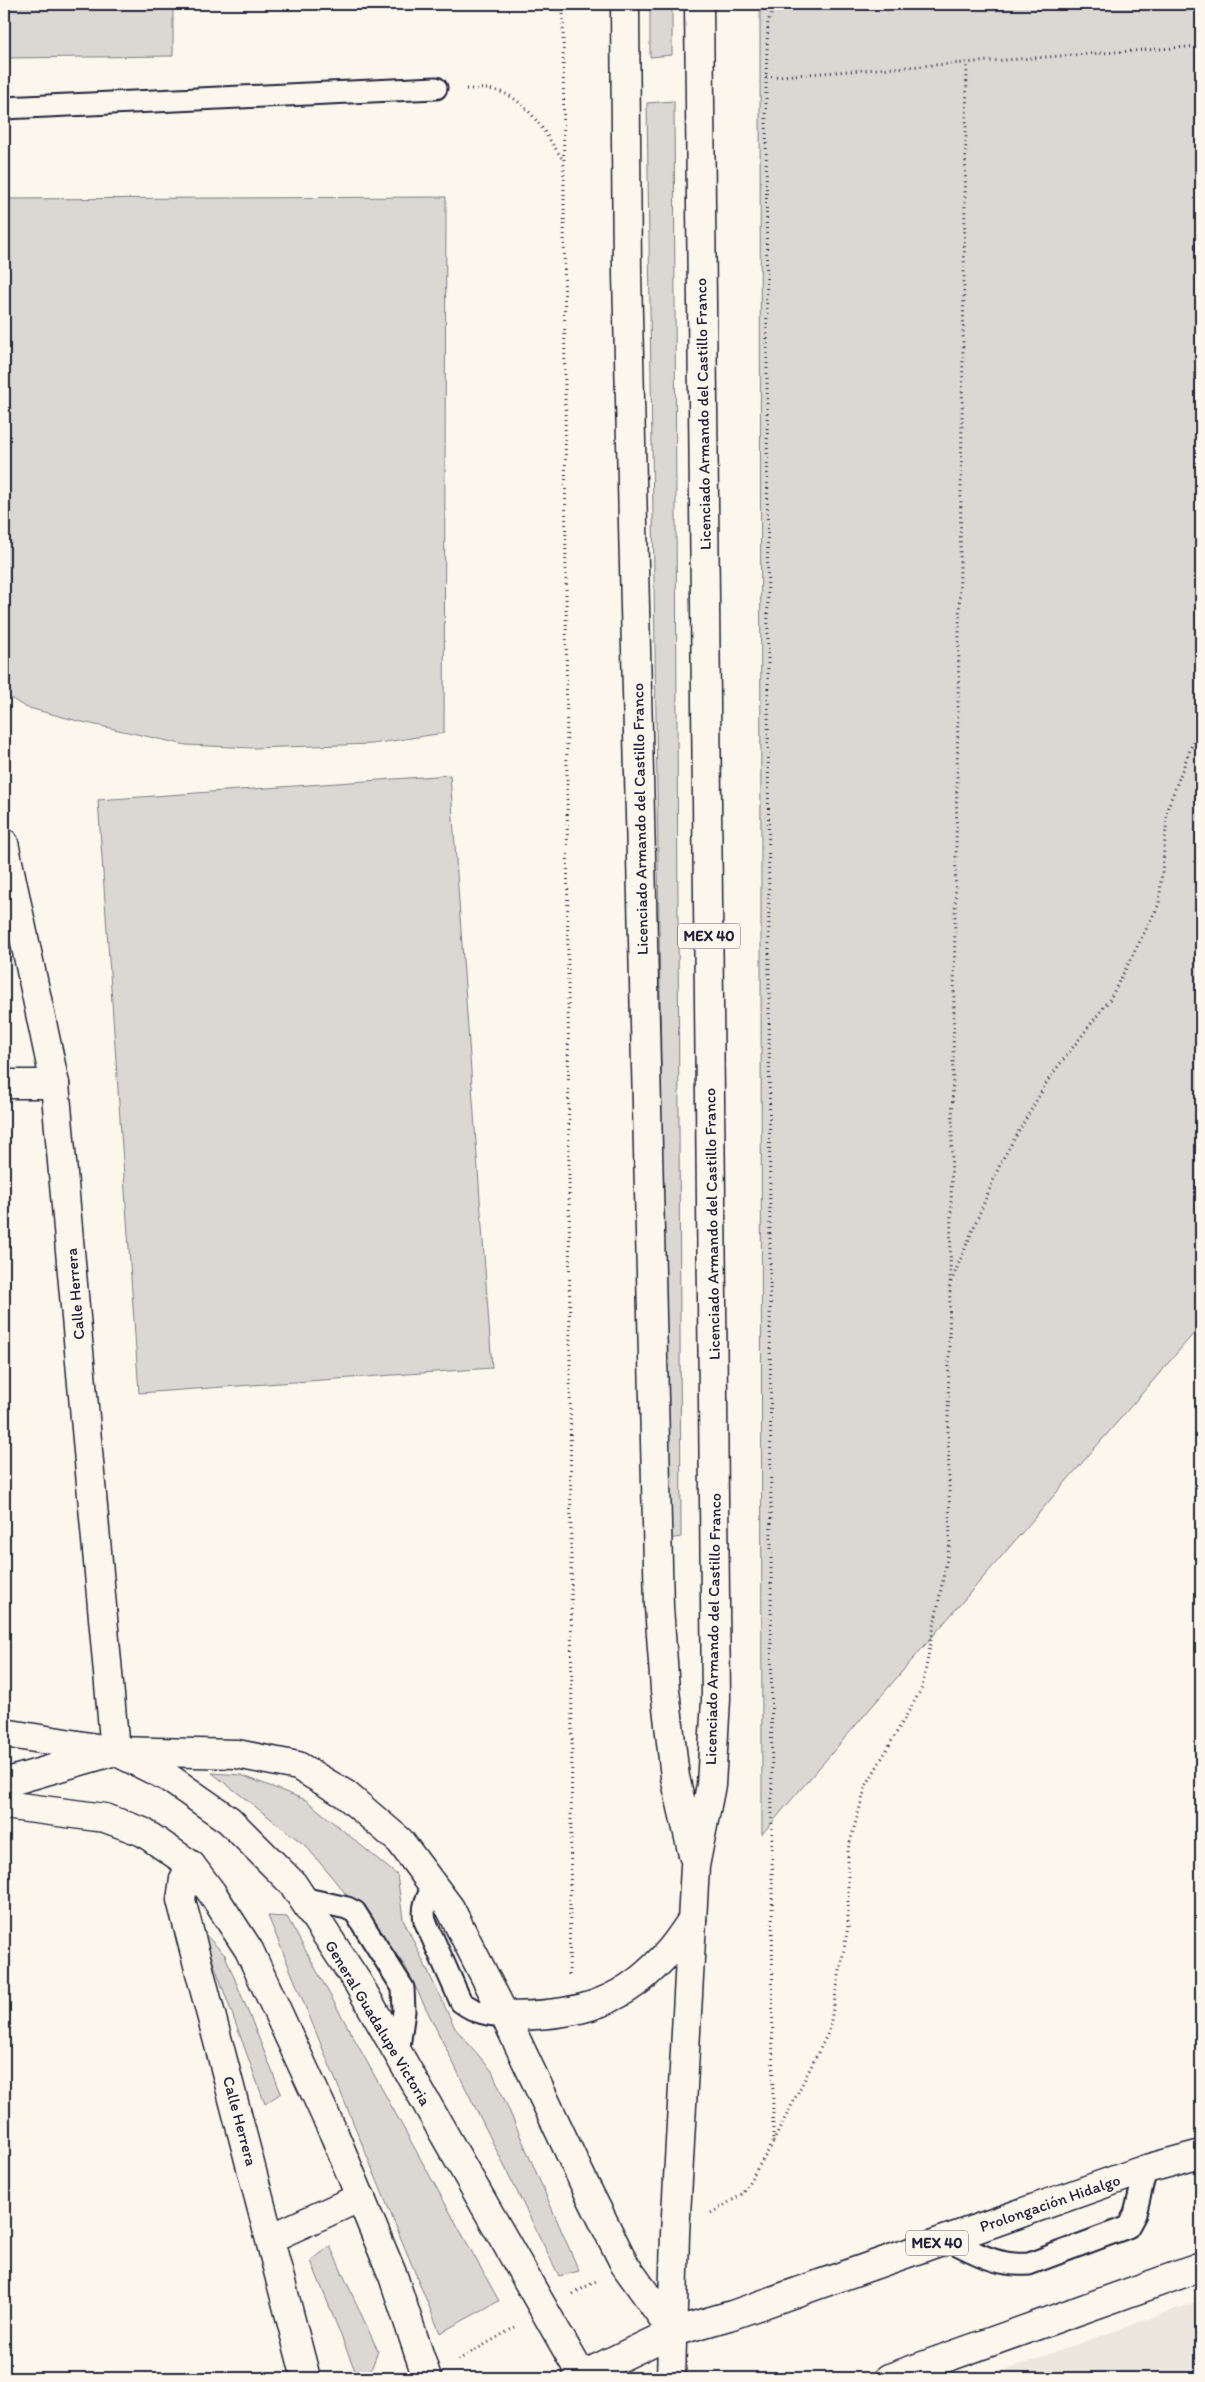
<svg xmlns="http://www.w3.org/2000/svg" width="1205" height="2382" viewBox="0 0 1205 2382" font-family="Itim,sans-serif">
<rect width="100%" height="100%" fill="#fbf7ec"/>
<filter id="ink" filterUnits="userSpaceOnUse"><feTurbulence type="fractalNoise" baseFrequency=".02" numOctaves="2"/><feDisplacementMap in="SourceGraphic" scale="10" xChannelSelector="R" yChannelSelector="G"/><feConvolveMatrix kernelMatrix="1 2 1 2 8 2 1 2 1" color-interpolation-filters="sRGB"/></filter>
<g filter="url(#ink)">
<polygon fill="#ebe7df" points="1201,2300 1201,2378 983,2378"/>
<g fill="#dbd8d3" stroke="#7e7d87">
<polygon points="5,4 173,4 173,56 5,58"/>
<polygon points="650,4 672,4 672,55 650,57"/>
<polygon points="760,4 1201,4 1201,1325 762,1834"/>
<polygon points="674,101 681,1537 668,1539 647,103"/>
<polygon points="446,197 444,733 372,744 253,748 186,745 78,721 25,707 4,694 4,199"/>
<polygon points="450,775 492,1368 139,1393 98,800"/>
<polygon points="212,1773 241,1775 306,1800 397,1875 403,1919 455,2028 492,2071 579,2271 559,2276 404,1964 306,1846"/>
<polygon points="268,1916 287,1917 499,2301 440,2333"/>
<polygon points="202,1931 225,1955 281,2093 265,2104"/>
<polygon points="330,2246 378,2351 368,2378 358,2378 311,2261"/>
</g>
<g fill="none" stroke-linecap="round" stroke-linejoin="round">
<defs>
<g id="lane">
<polyline points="4,108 436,88"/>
<path d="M435 1885C427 1898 422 1905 425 1921L461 2002C476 2013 488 2015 505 2016"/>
<polyline points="302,1898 347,1908 355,1912 403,1988 404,2011 398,2054"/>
<path d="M947 2239C974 2252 998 2267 1029 2264L1128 2227 1135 2214 1146 2169"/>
</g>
<g id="street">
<polyline points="4,843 55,1084 115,1751"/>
<polyline points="4,1084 55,1084"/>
<polyline points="191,1865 184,1879 181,1900 306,2378"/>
<polyline points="271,2238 361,2197"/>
<polyline points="577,2378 673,2332"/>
</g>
<g id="secondary">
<polyline points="4,1733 115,1751 169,1778 229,1820 293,1884 358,1983 583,2378"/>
<polyline points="4,1805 105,1818 143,1832 191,1865 212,1893 249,1950 335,2136 393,2276 427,2378"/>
</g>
<g id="primary">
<polyline points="625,4 627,274 659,1607 665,1690 675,1777 693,1855"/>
<polyline points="4,1783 115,1751 196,1753 237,1754 298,1766 345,1794 400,1841 450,1908 505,2016 584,2183 625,2265 673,2332 732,2315 1146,2169 1201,2154"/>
<path d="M505 2016C569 2016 617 2008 662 1959 674 1948 683 1933 692 1920"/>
<polyline points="671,2378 675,2234 695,1866 711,1785 716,1699 699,4"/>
<polyline points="889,2378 1201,2267"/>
</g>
</defs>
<use href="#lane" stroke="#22223b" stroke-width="25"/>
<use href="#street" stroke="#22223b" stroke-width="31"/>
<use href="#secondary" stroke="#22223b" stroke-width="31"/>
<use href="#primary" stroke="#22223b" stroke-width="31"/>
<g stroke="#22223b" stroke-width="3" stroke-dasharray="1 4" stroke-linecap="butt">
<polyline points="563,4 572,1750 569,1977"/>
<polyline points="766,77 1201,46"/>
<path d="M466 89C475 89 484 88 493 90 527 96 545 134 563 160"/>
<polyline points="951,1282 1001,1162 1050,1077 1110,999 1159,904 1168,807 1201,721"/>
<polyline points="773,2142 829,2031 848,1927 848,1849 866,1786 922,1688 950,1543 948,1423 967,63"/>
<polyline points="711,2213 741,2195 773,2143 766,77 768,21 776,4"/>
<polyline points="573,2294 596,2281"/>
<polyline points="458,2360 515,2327"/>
</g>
<use href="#lane" stroke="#fbf7ec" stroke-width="21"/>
<use href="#street" stroke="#fbf7ec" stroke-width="28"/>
<use href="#secondary" stroke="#fbf7ec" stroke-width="28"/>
<use href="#primary" stroke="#fbf7ec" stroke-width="28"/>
</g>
</g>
<g text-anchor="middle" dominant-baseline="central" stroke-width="4" stroke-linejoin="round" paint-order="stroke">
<g fill="#fbf7ec" stroke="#636270" stroke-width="1">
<rect x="678" y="923.5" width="62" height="25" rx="4"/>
<rect x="906" y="2230.5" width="62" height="25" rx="4"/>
</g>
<g font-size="15" font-weight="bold" fill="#22223b">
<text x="709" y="936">MEX 40</text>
<text x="937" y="2243">MEX 40</text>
</g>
<g font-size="16" fill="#22223b" stroke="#fbf7ec">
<text transform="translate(703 414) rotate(-91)">Licenciado Armando del Castillo Franco</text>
<text transform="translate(640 819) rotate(-91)">Licenciado Armando del Castillo Franco</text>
<text transform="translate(712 1224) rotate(-91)">Licenciado Armando del Castillo Franco</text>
<text transform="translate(75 1294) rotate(-95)">Calle Herrera</text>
<text transform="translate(713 1629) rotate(-89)">Licenciado Armando del Castillo Franco</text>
<text transform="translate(378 2023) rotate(59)">General Guadalupe Victoria</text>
<text transform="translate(240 2121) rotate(75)">Calle Herrera</text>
<text transform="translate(1050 2203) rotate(-19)">Prolongación Hidalgo</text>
</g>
</g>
<rect width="1205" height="2382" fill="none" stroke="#fbf7ec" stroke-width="20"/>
<rect x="10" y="10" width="1185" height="2362" fill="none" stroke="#22223b" stroke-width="2" filter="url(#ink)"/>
</svg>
